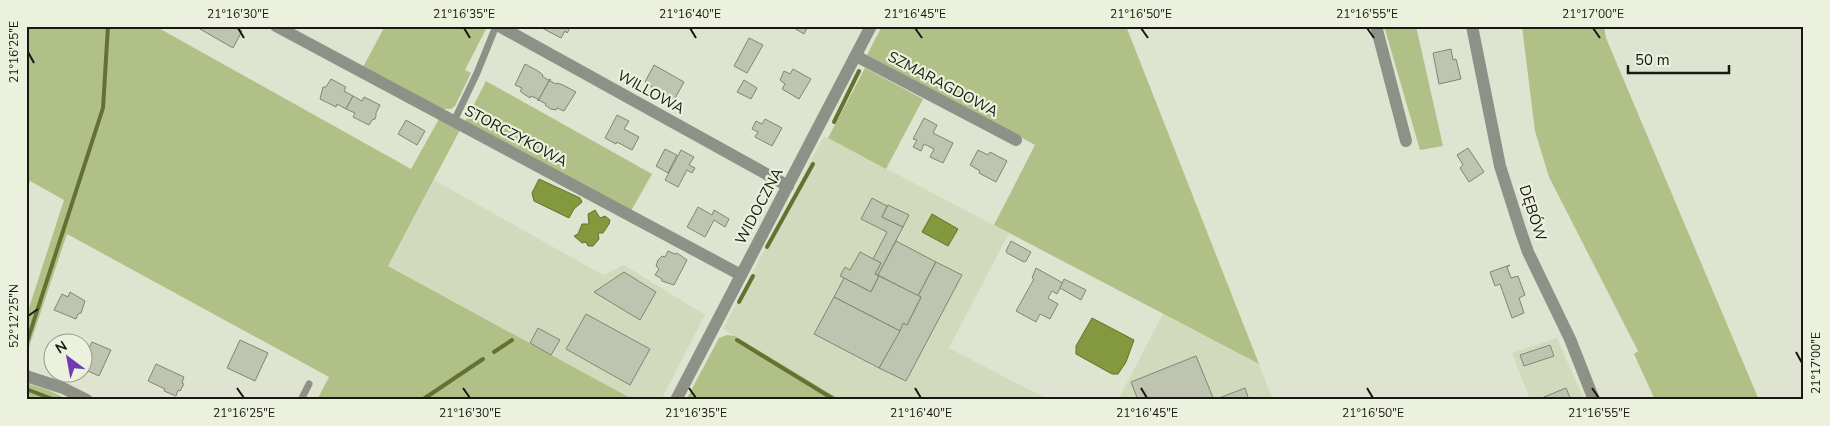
<svg xmlns="http://www.w3.org/2000/svg" width="1830" height="426" viewBox="0 0 1830 426" font-family="'Nunito Sans',sans-serif">
<rect width="100%" height="100%" fill="#dee4cf"/>
<g fill="#d2dabe">
<polygon points="824,136 1009,233 949,348 1049,400 841,400 723,329"/>
<polygon points="434,180 603,275 624,265 705,315 661,400 634,400 388,266"/>
<polygon points="1163,314 1259,364 1273,400 1118,400"/>
<polygon points="1557,338 1584,400 1530,400 1512,353"/>
</g>
<g fill="#b1c087">
<polygon points="26,26 155,26 411,169 439,119 460,130 388,266 634,400 317,400 329,377 67,234 26,356 26,317 64,200 30,181 26,188"/>
<polygon points="385,26 487,27 465,70 471,73 455,106 451,109 441,109 363,67"/>
<polygon points="882,26 1126,26 1259,364 994,225 1035,145 867,55"/>
<polygon points="1384,26 1416,26 1443,146 1420,150"/>
<polygon points="1522,26 1604,26 1606,38 1759,400 1655,400 1634,354 1638,351 1549,177 1535,131"/>
<polygon points="865,68 923,99 886,169 828,138"/>
<polygon points="486,81 652,174 631,211 465,122"/>
<polygon points="727,335 735,336 841,400 686,400 719,338"/>
<polygon points="26,383 48,390 69,400 26,400"/>
</g>
<g fill="#84983d" stroke="#637230">
<polygon points="539,179 580,198 582,202 574,209 569,218 534,201 532,193"/>
<polygon points="595,210 600,218 605,216 610,220 609,224 603,233 598,233 599,239 593,246 588,246 586,242 582,243 574,236 578,234 582,224 589,224 588,214"/>
<polygon points="932,214 958,229 948,246 922,232"/>
<polygon points="1092,318 1134,340 1126,362 1118,374 1112,374 1076,354 1076,346"/>
</g>
<g fill="none" stroke-linecap="round" stroke-linejoin="round">
<g stroke="#637230" stroke-width="4">
<polyline points="834,122 859,71"/>
<polyline points="767,247 813,164"/>
<polyline points="739,302 753,276"/>
<polyline points="737,340 835,400"/>
<polyline points="26,345 103,108 108,26"/>
<polyline points="494,352 512,340"/>
<polyline points="26,389 55,400"/>
<polyline points="422,400 483,359"/>
</g>
</g>
<g fill="#bec4af" stroke="#818673">
<polygon points="201,26 232,26 242,31 233,48 200,29"/>
<polygon points="543,26 571,26 567,33 565,31 561,38 542,28"/>
<polygon points="791,26 808,26 804,34"/>
<polygon points="749,38 763,45 747,73 734,66"/>
<polygon points="1451,49 1453,60 1456,59 1461,79 1439,84 1433,53"/>
<polygon points="525,64 538,71 543,75 542,76 548,80 550,79 538,101 538,99 531,96 530,98 524,94 520,91 522,88 515,85"/>
<polygon points="654,65 684,82 674,100 651,87 651,86 645,82"/>
<polygon points="793,69 811,79 799,99 782,89 785,84 780,80 784,71 790,74"/>
<polygon points="331,79 346,87 344,91 353,96 346,109 337,104 336,107 320,99 323,87 326,87"/>
<polygon points="550,79 550,81 556,84 557,83 563,85 576,92 564,111 557,108 556,110 551,109 545,105 546,104 539,100 538,101"/>
<polygon points="744,80 757,88 751,99 737,92"/>
<polygon points="353,96 362,101 364,97 380,105 376,113 376,116 375,119 372,120 369,125 353,117 355,113 346,109"/>
<polygon points="617,115 629,121 624,129 639,137 632,150 617,142 616,144 605,138"/>
<polygon points="924,118 937,125 933,133 953,143 943,163 930,157 934,149 924,144 921,151 913,147 917,140 913,139"/>
<polygon points="765,119 782,128 772,146 755,137 758,132 752,129 756,121 762,124"/>
<polygon points="406,120 425,131 417,145 398,134"/>
<polygon points="1468,148 1484,172 1469,182 1460,168 1463,165 1457,155"/>
<polygon points="665,149 677,155 668,173 656,166"/>
<polygon points="681,150 694,157 689,165 695,168 692,173 687,170 678,187 665,180"/>
<polygon points="978,150 988,155 990,152 1007,161 996,182 979,173 980,171 970,165"/>
<polygon points="872,198 887,206 882,217 903,227 878,275 875,274 881,263 873,259 887,232 861,219"/>
<polygon points="888,205 909,215 903,227 882,217"/>
<polygon points="698,207 712,215 714,210 729,219 725,227 714,220 705,237 687,227"/>
<polygon points="896,241 936,262 918,296 878,275"/>
<polygon points="1011,241 1031,252 1026,261 1024,262 1007,253 1006,251"/>
<polygon points="668,251 675,254 677,253 687,260 674,285 662,281 662,279 655,275 659,269 656,266 658,260 662,256 665,257"/>
<polygon points="860,252 881,263 875,274 879,276 871,292 840,276 845,267 850,270"/>
<polygon points="936,262 962,275 906,381 879,368 903,323 907,325 921,297 918,296"/>
<polygon points="1510,265 1507,267 1511,278 1518,276 1525,295 1519,298 1524,313 1512,318 1500,284 1495,286 1490,272"/>
<polygon points="1036,268 1063,283 1057,294 1052,291 1048,298 1058,304 1050,319 1040,314 1036,322 1016,311 1034,279 1032,278"/>
<polygon points="624,272 656,292 640,320 594,292"/>
<polygon points="879,276 921,297 907,325 903,323 900,331 834,297 844,278 871,292"/>
<polygon points="1064,279 1086,290 1081,300 1060,288"/>
<polygon points="70,292 85,301 81,313 78,314 76,319 54,310 62,294 68,297"/>
<polygon points="834,297 900,331 879,368 814,334"/>
<polygon points="586,314 650,349 630,385 566,349"/>
<polygon points="538,328 560,340 551,355 530,343"/>
<polygon points="240,340 268,353 255,381 227,368"/>
<polygon points="92,342 111,350 99,376 88,371 87,373 82,371 82,362 85,357 82,356 82,352 84,348 88,350"/>
<polygon points="1550,345 1554,356 1524,366 1520,355"/>
<polygon points="1196,356 1214,400 1138,400 1131,382"/>
<polygon points="156,364 184,377 182,383 184,384 180,391 178,390 176,396 164,391 165,389 148,381"/>
<polygon points="1245,388 1249,400 1214,400"/>
<polygon points="1566,388 1571,400 1545,400 1544,397"/>
</g>
<g fill="none" stroke-linecap="round" stroke-linejoin="round">
<g stroke="#8e9188" stroke-width="7">
<polyline points="454,121 477,73 496,26"/>
<polyline points="301,400 309,384"/>
</g>
<g stroke="#8e9188" stroke-width="12">
<polyline points="276,26 741,275"/>
<polyline points="499,26 788,186"/>
<polyline points="1376,26 1406,141"/>
<polyline points="1472,26 1500,166 1521,232 1528,252 1570,339 1594,400"/>
<polyline points="856,56 1016,140"/>
<polyline points="26,376 63,388 87,400"/>
<polyline points="676,400 871,26"/>
</g>
</g>
<path fill="none" stroke="#161811" stroke-width="2" d="M238 28 244 38M464 28 470 38M690 28 696 38M915 28 922 38M1141 28 1148 38M1367 28 1374 38M1593 28 1600 38M28 52 34 63M28 316 38 309M1796 352 1802 363M237 388 244 398M463 388 470 398M689 388 696 398M915 388 921 398M1141 388 1147 398M1367 388 1373 398M1592 388 1599 398"/>
<g text-anchor="middle" dominant-baseline="central" stroke-width="4.5" stroke-linejoin="round" paint-order="stroke">
<g font-size="15" fill="#161811" stroke="#ebf1dc">
<text transform="translate(943 84) rotate(28)">SZMARAGDOWA</text>
<text transform="translate(651 92) rotate(29)">WILLOWA</text>
<text transform="translate(516 136) rotate(28)">STORCZYKOWA</text>
<text transform="translate(759 206) rotate(-62)">WIDOCZNA</text>
<text transform="translate(1533 213) rotate(72)">DĘBÓW</text>
</g>
</g>
<rect width="1830" height="426" fill="none" stroke="#ebf1dc" stroke-width="55"/>
<g transform="translate(68 358) rotate(328)"><circle r="24" fill="#ebf1dc" stroke="#969a8b"/>
<path d="M0-4L9 19L0 12L-9 19Z" fill="#703bb2"/>
<text y="-8" font-size="14" font-weight="bold" text-anchor="middle" fill="#161811">N</text>
</g>
<path d="M1628 65v8h101v-8" fill="none" stroke="#161811" stroke-width="2.5"/>
<text x="1635" y="65" font-size="15" fill="#161811" stroke="#ebf1dc" stroke-width="4" paint-order="stroke">50 m</text>
<rect x="28" y="28" width="1774" height="370" fill="none" stroke="#161811" stroke-width="2"/>
<g font-size="12" text-anchor="middle" fill="#161811">
<text x="238" y="18">21°16'30"E</text>
<text x="464" y="18">21°16'35"E</text>
<text x="690" y="18">21°16'40"E</text>
<text x="915" y="18">21°16'45"E</text>
<text x="1141" y="18">21°16'50"E</text>
<text x="1367" y="18">21°16'55"E</text>
<text x="1593" y="18">21°17'00"E</text>
<text transform="translate(14 52) rotate(-90)" y="4">21°16'25"E</text>
<text transform="translate(14 316) rotate(-90)" y="4">52°12'25"N</text>
<text transform="translate(1816 363) rotate(-90)" y="4">21°17'00"E</text>
<text x="244" y="417">21°16'25"E</text>
<text x="470" y="417">21°16'30"E</text>
<text x="696" y="417">21°16'35"E</text>
<text x="921" y="417">21°16'40"E</text>
<text x="1147" y="417">21°16'45"E</text>
<text x="1373" y="417">21°16'50"E</text>
<text x="1599" y="417">21°16'55"E</text>
</g>
</svg>
